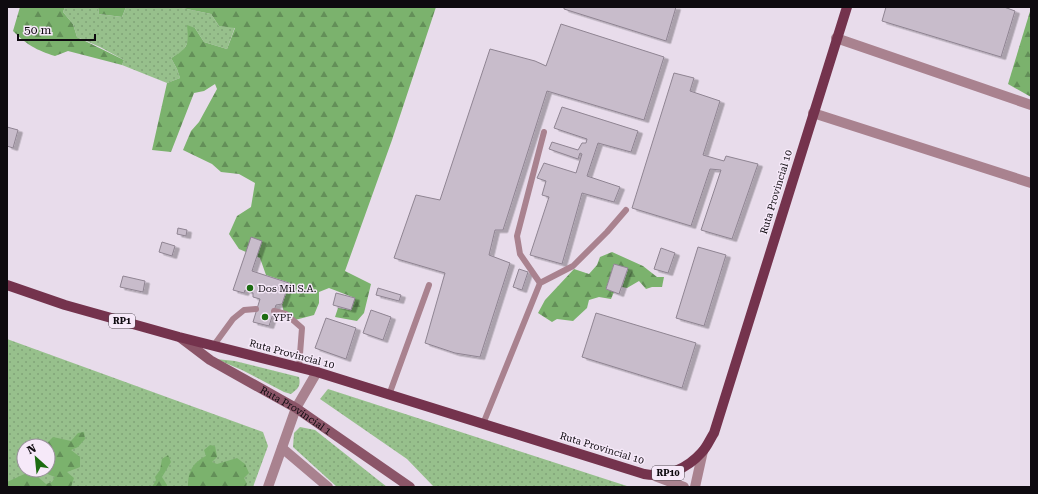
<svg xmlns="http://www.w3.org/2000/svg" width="1038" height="494" viewBox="0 0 1038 494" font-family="'Roboto Serif',serif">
<defs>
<pattern id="grass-dots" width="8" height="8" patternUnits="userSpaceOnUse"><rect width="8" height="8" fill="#97c08c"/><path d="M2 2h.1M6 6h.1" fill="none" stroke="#81a478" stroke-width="1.8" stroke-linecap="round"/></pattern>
<pattern id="forest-firs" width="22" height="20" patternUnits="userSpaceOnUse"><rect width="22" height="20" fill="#7bb26d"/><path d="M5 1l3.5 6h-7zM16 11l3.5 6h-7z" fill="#638f58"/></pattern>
<filter id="shadow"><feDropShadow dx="4.5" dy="2.5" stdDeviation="0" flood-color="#0004"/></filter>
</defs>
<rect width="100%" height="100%" fill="#e8dceb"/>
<g fill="url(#grass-dots)" fill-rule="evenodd">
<polygon points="65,7 98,7 99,14 122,17 126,7 182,8 211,14 219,26 235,27 227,49 204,42 195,28 183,51 171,58 177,69 180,78 167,83 122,65 124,60 100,47 77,37 73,24 63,12"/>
<path d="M7 339 263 432 268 446 253 487H7ZM24 446H48V470H24Z"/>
<path d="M216 359 235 361 299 377C301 386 298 389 291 394L284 392 242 370Z"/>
<polygon points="328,389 630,487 434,487 407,459 320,399"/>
<polygon points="300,427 315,430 387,487 337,487 293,447 294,433"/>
</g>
<g fill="url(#forest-firs)">
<path d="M20 7H65L63 12 73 24 77 37 124 60 122 65 68 51 55 56C36 50 27 45 13 31Z"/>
<polygon points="98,7 126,7 122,17 99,14"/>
<path d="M149 7H436L392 140 345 271 371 284 364 313 357 321 335 317 338 308 351 310 355 298 329 288 319 292V303L314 315 295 320 285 318 282 304 290 283 266 275 260 258 239 249 229 234 237 216 251 207 255 183 239 174 221 172 212 164 183 150 191 131 199 122 217 89 215 84 204 91 194 93 171 152 152 150 167 83 180 78 177 69 171 58C188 48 189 45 187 25L195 28 204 42 227 49 235 28 219 26 211 14 182 8Z"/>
<polygon points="1031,8 1031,97 1008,84"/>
<polygon points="612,252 643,266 657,277 664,277 662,287 652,287 646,289 639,281 627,288 622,287 628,269 614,264 606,289 614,292 611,299 599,297 589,300 587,308 573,321 557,319 552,322 538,313 545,300 574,269 589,274 597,265 600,257"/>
<polygon points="84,432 85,439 78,447 71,450 80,457 80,467 67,472 74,478 71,487 7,487 7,482 31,471 46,484 52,482 55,477 45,473 43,470 48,470 48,446 44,446 53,437 71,441 78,433"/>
<path d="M210 445 215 446 217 457 212 462 217 464 237 458 245 464 249 473 244 478 247 484 245 487H188C188 472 192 463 206 456L204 450Z"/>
<polygon points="168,455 171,462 162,477 167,485 166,487 152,487 156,480 155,477 160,470 162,459"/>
</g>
<g fill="#c8bccb" stroke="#8f8492" filter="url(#shadow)">
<polygon points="564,7 676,7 666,41 564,9"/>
<polygon points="886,7 1004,7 1015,11 1001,57 882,21"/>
<polygon points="561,24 664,57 644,120 547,91 503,230 495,230 489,255 510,263 480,357 455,353 425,343 445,273 394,258 416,195 440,200 490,49 535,61 546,66"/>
<polygon points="674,73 694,78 690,91 720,101 703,155 724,161 726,156 758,164 732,239 701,230 721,170 710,169 691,226 632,208"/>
<polygon points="562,107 638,131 631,152 598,143 587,176 620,187 614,202 582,193 562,264 530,255 549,197 542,195 546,181 537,178 544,163 576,173 582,154 580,153 578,159 549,149 552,142 578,150 582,143 586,143 587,139 554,128"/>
<polygon points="7,127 18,130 13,148 7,146"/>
<polygon points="178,228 187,230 186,236 177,234"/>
<polygon points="251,237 262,241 252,271 289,283 282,304 276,305 269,326 253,322 260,299 253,297 253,293 245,290 244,293 233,290"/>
<polygon points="162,242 175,246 172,256 159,252"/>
<polygon points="698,247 726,255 704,326 676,318"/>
<polygon points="661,248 675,253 668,273 654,269"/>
<polygon points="614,264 628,268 619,294 606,289"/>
<polygon points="519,269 528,272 522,290 513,287"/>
<polygon points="123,276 145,281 143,292 120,287"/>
<polygon points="378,288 401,295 399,301 376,295"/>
<polygon points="336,293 355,298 351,310 333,305"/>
<polygon points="371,310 391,317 383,340 363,333"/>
<polygon points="596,313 696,343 682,388 582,357"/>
<polygon points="326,318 356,328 346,359 315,348"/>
</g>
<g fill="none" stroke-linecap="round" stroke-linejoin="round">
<g stroke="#a9828f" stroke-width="6">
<polyline points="540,283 520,254 517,236 544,132"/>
<polyline points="274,311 286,314 302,328 299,367"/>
<polyline points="214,345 233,319 244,310 256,309"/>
<polyline points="389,395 429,285"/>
<polyline points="483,424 540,283 573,266 607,232 626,210"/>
</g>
<g stroke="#a9828f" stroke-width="10">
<polyline points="836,38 1031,105"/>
<polyline points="813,113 1031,183"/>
<polyline points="282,448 328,487"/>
<polyline points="655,476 684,487"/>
<polyline points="268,487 296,408 317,372"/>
<polyline points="695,487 703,451"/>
</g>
<path stroke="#8b5568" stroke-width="10" id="s1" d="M181 338 210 360 296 408 410 487"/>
<path stroke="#74334d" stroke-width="10" d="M7 285 65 305 179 337 317 372 644 474C666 478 687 469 702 452 707 447 710 439 714 433L847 7"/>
</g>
<g fill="#1c6c11" stroke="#f6e9f9" stroke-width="1.5">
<circle cx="250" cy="288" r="4"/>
<circle cx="265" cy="317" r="4"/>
</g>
<g text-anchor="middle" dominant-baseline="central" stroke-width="3" stroke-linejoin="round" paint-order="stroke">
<g fill="#f6e9f9" stroke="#544d55" stroke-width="1">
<rect x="109" y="314" width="26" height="14" rx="3"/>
<rect x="652" y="466" width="32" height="14" rx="3"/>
</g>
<g font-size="9" font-weight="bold" fill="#0e0a0f">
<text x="122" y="321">RP1</text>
<text x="668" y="473">RP10</text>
</g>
<g font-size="10" fill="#0e0a0f" stroke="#f6e9f9">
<text transform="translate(776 192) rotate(-73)">Ruta Provincial 10</text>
<text transform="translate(292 354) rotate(15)">Ruta Provincial 10</text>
<text stroke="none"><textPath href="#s1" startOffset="136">Ruta Provincial 1</textPath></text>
<text transform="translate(602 448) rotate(17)">Ruta Provincial 10</text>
</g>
<g font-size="10" fill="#0e0a0f" stroke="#f6e9f9" text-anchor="start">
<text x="258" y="288">Dos Mil S.A.</text>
<text x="273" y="317">YPF</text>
</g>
</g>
<rect width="1038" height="494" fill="none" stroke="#0e0a0f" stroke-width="16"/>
<g transform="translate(36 458) rotate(333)"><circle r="19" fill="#f6e9f9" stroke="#99909b"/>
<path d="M0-3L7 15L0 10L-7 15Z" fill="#1c6c11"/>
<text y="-6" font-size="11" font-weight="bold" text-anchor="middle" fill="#0e0a0f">N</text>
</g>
<path d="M18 34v6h77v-6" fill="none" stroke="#0e0a0f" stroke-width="2"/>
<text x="24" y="34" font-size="12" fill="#0e0a0f" stroke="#f6e9f9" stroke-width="3" paint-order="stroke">50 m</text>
</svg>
